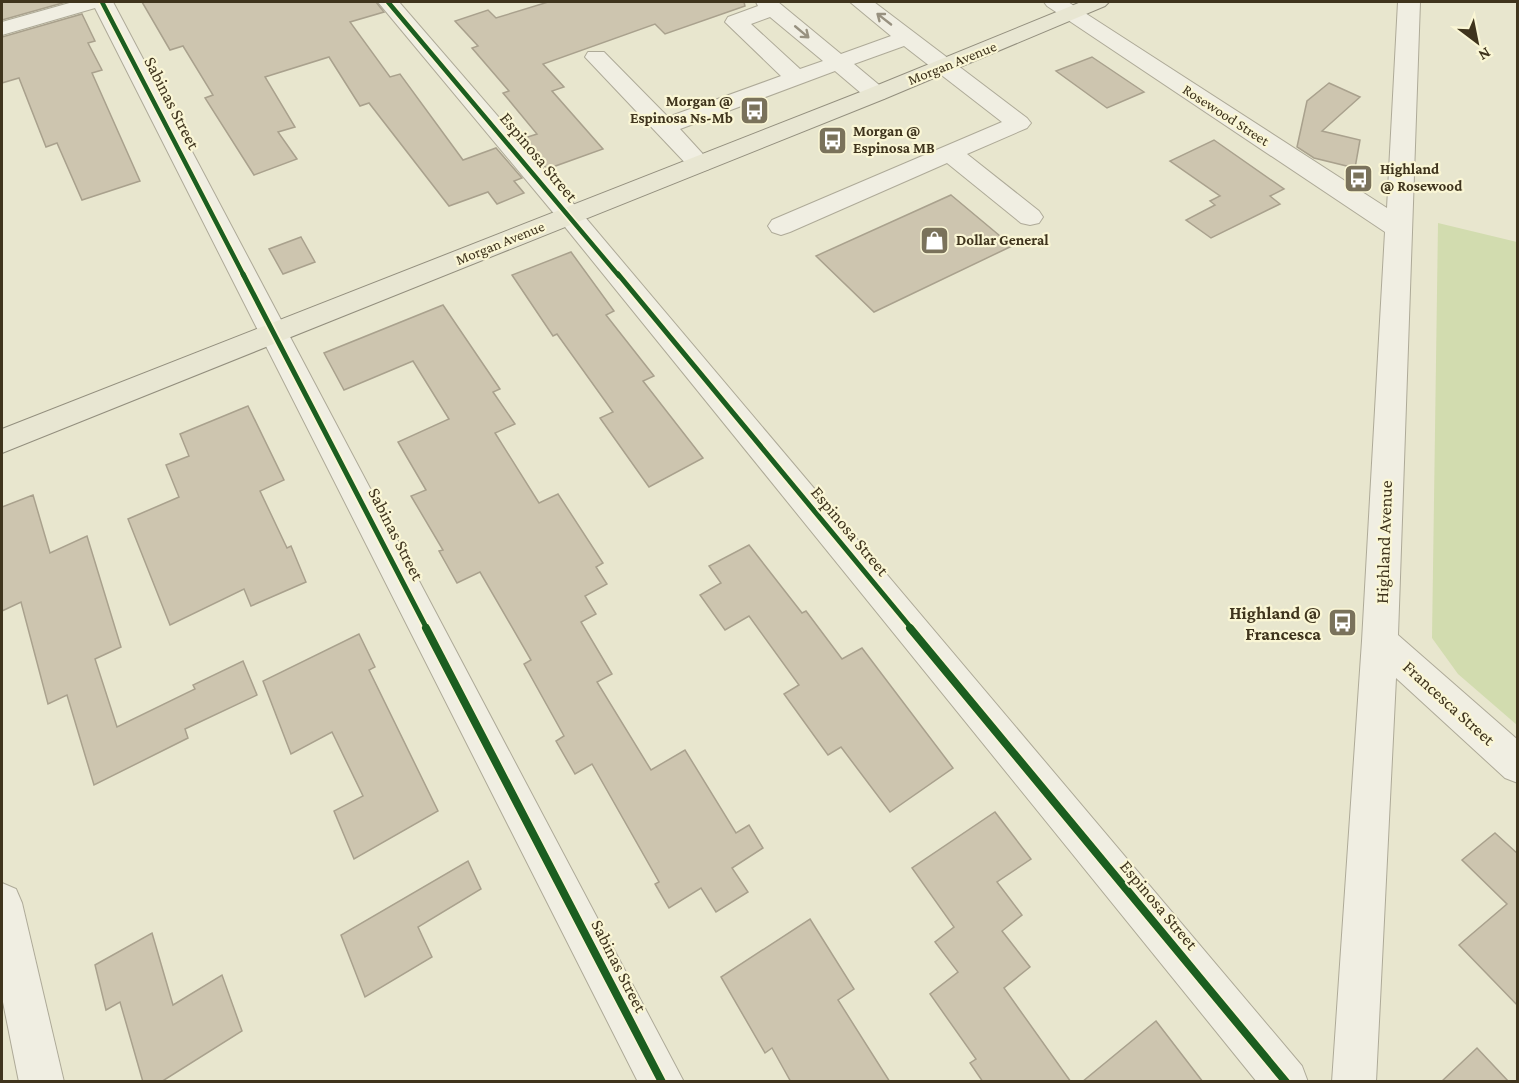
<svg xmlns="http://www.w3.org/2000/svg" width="1519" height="1083" viewBox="0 0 1519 1083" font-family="'Crimson Pro',serif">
<rect width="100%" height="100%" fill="#e8e6ce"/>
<polygon fill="#d2dcaf" points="1438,223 1517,242 1517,725 1458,674 1432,638"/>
<g fill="#cdc5af" stroke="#a9a18d" stroke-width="1.5">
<polygon points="2,2 66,2 2,20"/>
<polygon points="142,2 376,2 384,12 350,22 390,77 400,74 463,160 496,148 522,178 514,181 524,193 497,204 488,192 449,206 369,103 360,106 329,57 265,77 295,127 278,132 297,159 254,175 205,98 213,95 183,46 170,50"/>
<polygon points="548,2 744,2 745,6 665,34 655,24 543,64 564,87 552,91 603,149 547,169 521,139 537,134 503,93 509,91 472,48 478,46 455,21 488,10 496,18"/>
<polygon points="82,14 95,41 88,43 102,70 92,73 140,181 82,200 57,143 46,147 19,78 2,83 2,37"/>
<polygon points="1092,57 1144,92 1107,108 1056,71"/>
<polygon points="1329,83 1360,97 1322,131 1360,140 1355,168 1314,158 1297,147 1307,101"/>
<polygon points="1214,140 1284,189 1270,196 1280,204 1211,238 1186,220 1215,205 1210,201 1220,196 1170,161"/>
<polygon points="951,195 1012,246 874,312 816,256"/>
<polygon points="301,237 315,262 283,274 269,249"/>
<polygon points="571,252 614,311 606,315 654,376 643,381 703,458 649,487 600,418 613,412 557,334 553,336 512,275"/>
<polygon points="443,305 500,389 493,392 515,424 495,433 539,503 558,494 603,563 596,567 607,584 585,596 596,614 581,622 612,674 597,682 651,770 685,750 736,833 749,825 763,848 732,868 748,892 716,912 701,888 669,908 655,884 659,882 592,764 575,774 556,741 564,736 524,664 531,660 480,572 457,583 439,551 443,550 411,496 426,490 398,442 449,419 413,361 344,390 324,353"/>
<polygon points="248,406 284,480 260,491 287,548 291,546 306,582 251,606 244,589 170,625 128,519 179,497 166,465 189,456 180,434"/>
<polygon points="33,495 50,553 87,536 121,647 95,659 117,727 195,689 193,685 243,661 257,695 185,729 188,738 94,785 67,695 48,704 21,602 2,611 2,507"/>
<polygon points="749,545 802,613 806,611 842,659 862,648 953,768 890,812 841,747 828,755 784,694 799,685 749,616 725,630 700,595 721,583 709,566"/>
<polygon points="359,634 375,667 369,670 438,811 354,859 334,811 363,796 332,732 291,754 263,681"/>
<polygon points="995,812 1031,859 997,882 1022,915 1002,931 1030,967 1004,988 1071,1082 983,1082 970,1063 976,1059 930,994 958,972 935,942 954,927 912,868"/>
<polygon points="1495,833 1518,854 1518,1006 1459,945 1507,904 1462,860"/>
<polygon points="468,861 481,889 418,927 432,957 365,997 341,935"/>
<polygon points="810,919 854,989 838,1000 890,1082 791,1082 772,1048 765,1053 721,977"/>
<polygon points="152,933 173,1005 222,975 242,1031 161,1082 143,1082 120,1002 106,1010 95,965"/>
<polygon points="1156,1021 1203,1082 1082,1082"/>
<polygon points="1477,1048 1509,1082 1441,1082"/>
</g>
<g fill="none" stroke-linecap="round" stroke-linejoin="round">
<defs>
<g id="minor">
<polygon points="73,2 113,2 684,1082 638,1082 95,8 2,35 2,22"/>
<polygon points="378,2 399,2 579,210 1302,1066 1308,1082 1257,1082 561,222"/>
<path d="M756 2H778L841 54 891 36 850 2H874L1027 118 1031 123 1027 128 967 154 1039 211 1043 217 1039 223 1030 225 1021 223 947 163 790 232 781 235 772 232 768 226 772 220 1002 122 904 46 854 64 884 89 888 94 884 99H868L835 71 680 129 712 164 709 169 700 172 691 169 585 57 588 52H604L668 117 781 76 725 22 728 17 758 6ZM770 17 823 61 800 69 751 24Z"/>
<polygon points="1044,2 1068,2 1387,208 1398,2 1420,2 1398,635 1518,740 1518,783 1505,778 1396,678 1376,1082 1332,1082 1362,641 1385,232 1047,6"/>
<polygon points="2,883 16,889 22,903 64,1082 19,1082 2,997"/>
</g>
<polygon id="major" points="1081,2 1109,2 1105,6 884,99 2,453 2,429 868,89"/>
</defs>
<use href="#minor" stroke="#aeaa98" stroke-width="2"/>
<use href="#major" stroke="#938f7e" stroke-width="2"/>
<use href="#minor" fill="#f0eee2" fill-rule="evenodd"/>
<use href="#major" fill="#e8e6d2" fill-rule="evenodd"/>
<defs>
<g id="cycleway-far2">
<polyline points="102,2 244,276"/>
<polyline points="388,2 619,276"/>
</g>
<g id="cycleway-far1">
<polyline points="243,274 427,629"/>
<polyline points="618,274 912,629"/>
</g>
<g id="cycleway">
<polyline points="426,628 662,1082"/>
<polyline points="910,628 1286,1082"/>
</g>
</defs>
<use href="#cycleway-far2" stroke="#faf6d5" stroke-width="8"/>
<use href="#cycleway-far1" stroke="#faf6d5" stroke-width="9"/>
<use href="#cycleway" stroke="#faf6d5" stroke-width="11"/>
<use href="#cycleway-far2" stroke="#1b5e20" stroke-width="4.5"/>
<use href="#cycleway-far1" stroke="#1b5e20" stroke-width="5"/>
<use href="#cycleway" stroke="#1b5e20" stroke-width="8"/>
</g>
<defs><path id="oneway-shaft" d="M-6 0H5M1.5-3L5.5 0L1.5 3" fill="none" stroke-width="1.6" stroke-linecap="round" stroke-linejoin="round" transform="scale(1.5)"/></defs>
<g stroke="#989180">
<use href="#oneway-shaft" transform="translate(884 19) rotate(-142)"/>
<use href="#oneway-shaft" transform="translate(802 32) rotate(40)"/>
</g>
<defs>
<symbol id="bus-square" viewBox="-11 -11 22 22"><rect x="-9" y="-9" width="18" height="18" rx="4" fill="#7a725b" stroke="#faf6d5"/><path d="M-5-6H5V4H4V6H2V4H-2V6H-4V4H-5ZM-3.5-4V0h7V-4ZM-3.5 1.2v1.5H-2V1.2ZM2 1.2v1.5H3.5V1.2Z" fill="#fff"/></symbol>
<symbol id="shop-square" viewBox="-11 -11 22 22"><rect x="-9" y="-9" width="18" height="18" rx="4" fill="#7a725b" stroke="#faf6d5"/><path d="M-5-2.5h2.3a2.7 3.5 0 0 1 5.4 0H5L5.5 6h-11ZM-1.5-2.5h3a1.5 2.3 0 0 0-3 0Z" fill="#fff"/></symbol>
</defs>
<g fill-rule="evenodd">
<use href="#bus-square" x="738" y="94" width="33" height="33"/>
<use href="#bus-square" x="816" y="124" width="33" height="33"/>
<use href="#bus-square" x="1342" y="162" width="33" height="33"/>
<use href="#shop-square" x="918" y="224" width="33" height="33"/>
<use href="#bus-square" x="1326" y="606" width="33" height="33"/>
</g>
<g text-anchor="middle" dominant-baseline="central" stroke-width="4.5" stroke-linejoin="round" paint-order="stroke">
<g font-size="15" fill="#3f341d" stroke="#faf6d5">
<text transform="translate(952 63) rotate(-22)">Morgan Avenue</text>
<text transform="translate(1226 115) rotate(33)">Rosewood Street</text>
<text transform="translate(500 243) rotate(-22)">Morgan Avenue</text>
</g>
<g font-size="15" font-weight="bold" fill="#3f341d" stroke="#faf6d5" text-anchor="start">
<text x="733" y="101" text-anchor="end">Morgan @<tspan x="733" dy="17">Espinosa Ns-Mb</tspan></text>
<text x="853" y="131">Morgan @<tspan x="853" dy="17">Espinosa MB</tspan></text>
<text x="1380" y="169">Highland<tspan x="1380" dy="17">@ Rosewood</tspan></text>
<text x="956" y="240">Dollar General</text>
</g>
<g font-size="18" fill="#3f341d" stroke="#faf6d5">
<text transform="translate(172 103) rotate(63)">Sabinas Street</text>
<text transform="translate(539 157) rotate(50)">Espinosa Street</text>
<text transform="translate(850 531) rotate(50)">Espinosa Street</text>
<text transform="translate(396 534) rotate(63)">Sabinas Street</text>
<text transform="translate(1384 542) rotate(-88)">Highland Avenue</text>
<text transform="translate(1449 703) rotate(42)">Francesca Street</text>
<text transform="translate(1159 905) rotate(50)">Espinosa Street</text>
<text transform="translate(619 966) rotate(63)">Sabinas Street</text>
</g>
<g font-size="18" font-weight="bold" fill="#3f341d" stroke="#faf6d5" text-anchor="end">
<text x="1321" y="613">Highland @<tspan x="1321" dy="21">Francesca</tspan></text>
</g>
</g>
<rect width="1519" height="1083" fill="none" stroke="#3f341d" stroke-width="6"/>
<g transform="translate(1477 42) rotate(148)" stroke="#faf6d5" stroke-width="4.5" paint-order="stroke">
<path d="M0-4.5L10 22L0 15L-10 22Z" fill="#3f341d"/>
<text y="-9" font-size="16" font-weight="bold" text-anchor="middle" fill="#3f341d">N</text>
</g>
</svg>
